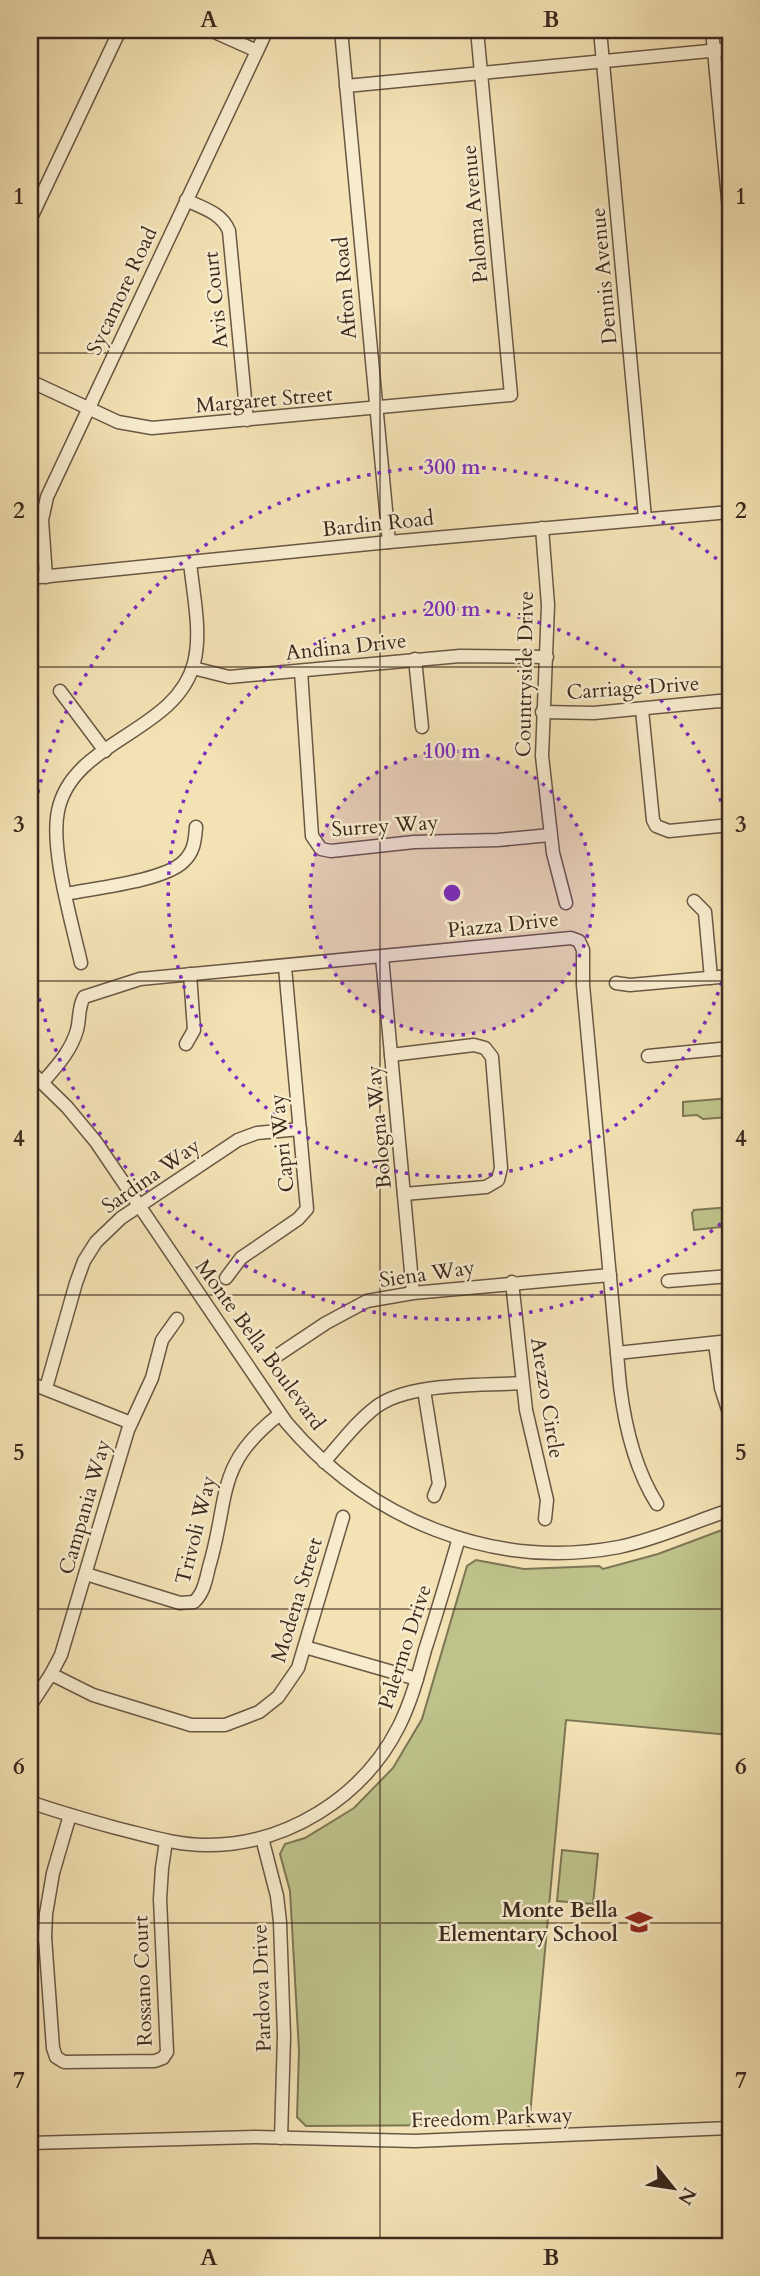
<svg xmlns="http://www.w3.org/2000/svg" width="760" height="2276" viewBox="0 0 760 2276" font-family="Cardo,serif">
<rect width="100%" height="100%" fill="#f3e2b4"/>
<filter id="stains"><feTurbulence type="fractalNoise" baseFrequency=".00286" numOctaves="4"/><feColorMatrix values="0 0 0 0 .2 0 0 0 0 .09 0 0 0 0 .02 0 0 0 .5 -.17"/></filter>
<radialGradient id="worn" r=".72"><stop offset=".6" stop-color="#630" stop-opacity="0"/><stop offset="1" stop-color="#630" stop-opacity=".3"/></radialGradient>
<g fill="#bec28b" stroke="#7d7654" stroke-width="2">
<polygon points="730,1098 730,1117 703,1119 697,1115 683,1116 683,1102"/>
<polygon points="730,1207 730,1226 694,1230 692,1213 694,1210"/>
<polygon points="730,1527 730,1735 566,1720 529,2126 522,2123 470,2125 306,2126 297,2117 299,2051 290,1891 280,1854 285,1844 305,1838 354,1808 393,1768 422,1719 467,1566 476,1560 524,1569 599,1566 603,1569 658,1554"/>
<polygon points="562,1850 598,1854 593,1904 557,1901"/>
</g>
<g fill="none" stroke-linecap="round" stroke-linejoin="round">
<defs>
<g id="minor">
<polyline points="210,30 257,51"/>
<polyline points="341,30 389,542"/>
<polyline points="600,30 645,518"/>
<polyline points="712,30 730,220"/>
<polyline points="346,86 730,49"/>
<path d="M186 200C203 208 222 213 229 231L247 420"/>
<polyline points="30,220 120,30"/>
<polyline points="30,381 118,422 152,428 511,395 477,30"/>
<polyline points="542,528 548,605 542,756 553,853 566,903"/>
<polyline points="46,577 42,520 47,497 267,30"/>
<polyline points="30,578 389,542 730,512"/>
<polyline points="415,659 422,727"/>
<polyline points="193,668 229,677 460,656 547,657"/>
<polyline points="301,671 312,836 321,849 331,851 414,842 498,840 550,835"/>
<polyline points="60,691 105,751"/>
<polyline points="642,710 653,820 656,826 669,831 730,825"/>
<polyline points="542,712 594,713 719,701 730,702"/>
<path d="M66 894C95 888 163 881 183 862 194 852 195 841 196 827"/>
<polyline points="694,901 705,912 711,978"/>
<polyline points="382,957 413,1293"/>
<path d="M81 963C72 923 50 849 58 811 72 740 176 733 194 663 202 632 193 594 190 562"/>
<polyline points="616,983 630,985 730,976"/>
<polyline points="186,1044 194,1030 190,974"/>
<polyline points="391,1055 474,1045 485,1048 492,1057 501,1168 498,1180 486,1187 404,1194"/>
<polyline points="648,1056 730,1048"/>
<path d="M30 1071 67 1107 96 1142 286 1422C368 1519 492 1571 619 1547 658 1539 693 1522 730 1510"/>
<path d="M43 1082C57 1066 71 1051 77 1030 80 1019 78 1007 84 997L140 979 571 938 579 941 583 950V985L620 1386C625 1427 635 1469 657 1504"/>
<polyline points="226,1278 241,1258 298,1219 307,1209 285,967"/>
<polyline points="668,1281 730,1276"/>
<polyline points="512,1282 526,1410 547,1500 545,1519"/>
<polyline points="715,1343 721,1388 730,1416"/>
<polyline points="617,1353 730,1341"/>
<polyline points="278,1355 326,1323 367,1301 413,1293 610,1275"/>
<polyline points="30,1383 131,1423"/>
<polyline points="46,1388 76,1283 84,1261 96,1242 121,1218 238,1140 257,1133 300,1129"/>
<polyline points="424,1390 439,1484 434,1496"/>
<path d="M324 1462C340 1444 356 1422 376 1407 409 1382 480 1386 522 1383"/>
<path d="M86 1574 180 1603 194 1602C204 1593 206 1579 209 1567 230 1497 214 1465 280 1414"/>
<polyline points="305,1647 417,1679"/>
<polyline points="51,1674 93,1695 191,1725 225,1725 259,1712 278,1697 298,1668 343,1517"/>
<polyline points="30,1706 51,1674 61,1655 128,1430 152,1378 162,1340 177,1319"/>
<path d="M30 1802C58 1812 87 1820 116 1828 146 1835 175 1845 205 1845 285 1846 363 1798 399 1726 411 1702 418 1676 425 1650 437 1613 448 1575 459 1538"/>
<polyline points="70,1815 53,1873 46,1914 45,1937 53,2048 56,2057 64,2062 155,2061 163,2058 167,2052 160,1899 162,1868 166,1841"/>
<polyline points="262,1838 277,1896 280,1922 284,2036 281,2138"/>
<polyline points="30,1937 45,1937"/>
<polyline points="30,2143 255,2137 415,2141 730,2128"/>
</g>
</defs>
<use href="#minor" stroke="#6a5744" stroke-width="15"/>
<use href="#minor" stroke="#f7ecce" stroke-width="12"/>
</g>
<path fill="none" stroke="#3c291e" stroke-width="2" stroke-opacity="0.55" d="M380 30V2246M30 353H730M30 667H730M30 981H730M30 1295H730M30 1609H730M30 1923H730"/>
<circle cx="452" cy="893" r="142" fill="#7b2cbf" fill-opacity=".12"/>
<g fill="none" stroke="#7b2cbf" stroke-width="3.5" stroke-dasharray="3.5 7">
<circle cx="452" cy="893" r="142"/>
<path d="M730 952A284 284 0 1 1 730 834"/>
<path d="M729 1217A426 426 0 0 1 30 952M30 834A426 426 0 0 1 729 569"/>
</g>
<defs>
<symbol id="school-bare" viewBox="-9 -9 18 18"><path d="M0-5L7-2L0 1L-7-2ZM-4 1L0 2.5L4 1V4Q0 6-4 4Z" fill="#8f2418" stroke="#f7ecce" stroke-width="2.5" paint-order="stroke"/></symbol>
</defs>
<g fill-rule="evenodd">
<use href="#school-bare" x="620" y="1903" width="38" height="38"/>
</g>
<g text-anchor="middle" dominant-baseline="central" stroke-width="5" stroke-linejoin="round" paint-order="stroke">
<g font-size="21" fill="#3c291e" stroke="#f7ecce">
<text transform="translate(475 214) rotate(-95)">Paloma Avenue</text>
<text transform="translate(604 276) rotate(-95)">Dennis Avenue</text>
<text transform="translate(345 288) rotate(-95)">Afton Road</text>
<text transform="translate(122 291) rotate(-65)">Sycamore Road</text>
<text transform="translate(216 300) rotate(-96)">Avis Court</text>
<text transform="translate(264 400) rotate(-5)">Margaret Street</text>
<text transform="translate(378 524) rotate(-6)">Bardin Road</text>
<text transform="translate(346 647) rotate(-6)">Andina Drive</text>
<text transform="translate(525 674) rotate(-89)">Countryside Drive</text>
<text transform="translate(633 688) rotate(-4)">Carriage Drive</text>
<text transform="translate(385 826) rotate(-4)">Surrey Way</text>
<text transform="translate(503 925) rotate(-6)">Piazza Drive</text>
<text transform="translate(379 1127) rotate(-95)">Bologna Way</text>
<text transform="translate(282 1143) rotate(-96)">Capri Way</text>
<text transform="translate(151 1176) rotate(-35)">Sardina Way</text>
<text transform="translate(427 1274) rotate(-8)">Siena Way</text>
<text transform="translate(260 1345) rotate(54)">Monte Bella Boulevard</text>
<text transform="translate(547 1398) rotate(81)">Arezzo Circle</text>
<text transform="translate(85 1507) rotate(-74)">Campania Way</text>
<text transform="translate(196 1530) rotate(-76)">Trivoli Way</text>
<text transform="translate(297 1600) rotate(-73)">Modena Street</text>
<text transform="translate(405 1647) rotate(-72)">Palermo Drive</text>
<text transform="translate(143 1981) rotate(-92)">Rossano Court</text>
<text transform="translate(262 1988) rotate(-92)">Pardova Drive</text>
<text transform="translate(492 2118) rotate(-2)">Freedom Parkway</text>
</g>
<g font-size="21" font-weight="bold" fill="#3c291e" stroke="#f7ecce" text-anchor="end">
<text x="618" y="1910">Monte Bella<tspan x="618" dy="24">Elementary School</tspan></text>
</g>
</g>
<circle cx="452" cy="893" r="10" fill="#7b2cbf" stroke="#f7ecce" stroke-width="3.5"/>
<g font-size="21" text-anchor="middle" font-weight="bold" fill="#7b2cbf" stroke="#f7ecce" stroke-width="5" stroke-linejoin="round" paint-order="stroke">
<text x="452" y="474">300 m</text>
<text x="452" y="616">200 m</text>
<text x="452" y="758">100 m</text>
</g>
<rect width="760" height="2276" fill="none" stroke="#f3e2b4" stroke-width="77"/>
<g transform="translate(673 2188) rotate(120)" stroke="#f7ecce" stroke-width="5" paint-order="stroke">
<path d="M0-5L12 26L0 18L-12 26Z" fill="#3c291e"/>
<text y="-10" font-size="19" font-weight="bold" text-anchor="middle" fill="#3c291e">N</text>
</g>
<rect x="38" y="38" width="684" height="2200" fill="none" stroke="#3c291e" stroke-width="2.5"/>
<g font-size="23" text-anchor="middle" font-weight="bold" fill="#3c291e">
<text x="209" y="27">A</text>
<text x="551" y="27">B</text>
<text x="19" y="204">1</text>
<text x="741" y="204">1</text>
<text x="19" y="518">2</text>
<text x="741" y="518">2</text>
<text x="19" y="832">3</text>
<text x="741" y="832">3</text>
<text x="19" y="1146">4</text>
<text x="741" y="1146">4</text>
<text x="19" y="1460">5</text>
<text x="741" y="1460">5</text>
<text x="19" y="1774">6</text>
<text x="741" y="1774">6</text>
<text x="19" y="2088">7</text>
<text x="741" y="2088">7</text>
<text x="209" y="2265">A</text>
<text x="551" y="2265">B</text>
</g>
<rect width="100%" height="100%" filter="url(#stains)"/>
<rect width="100%" height="100%" fill="url(#worn)"/>
</svg>
